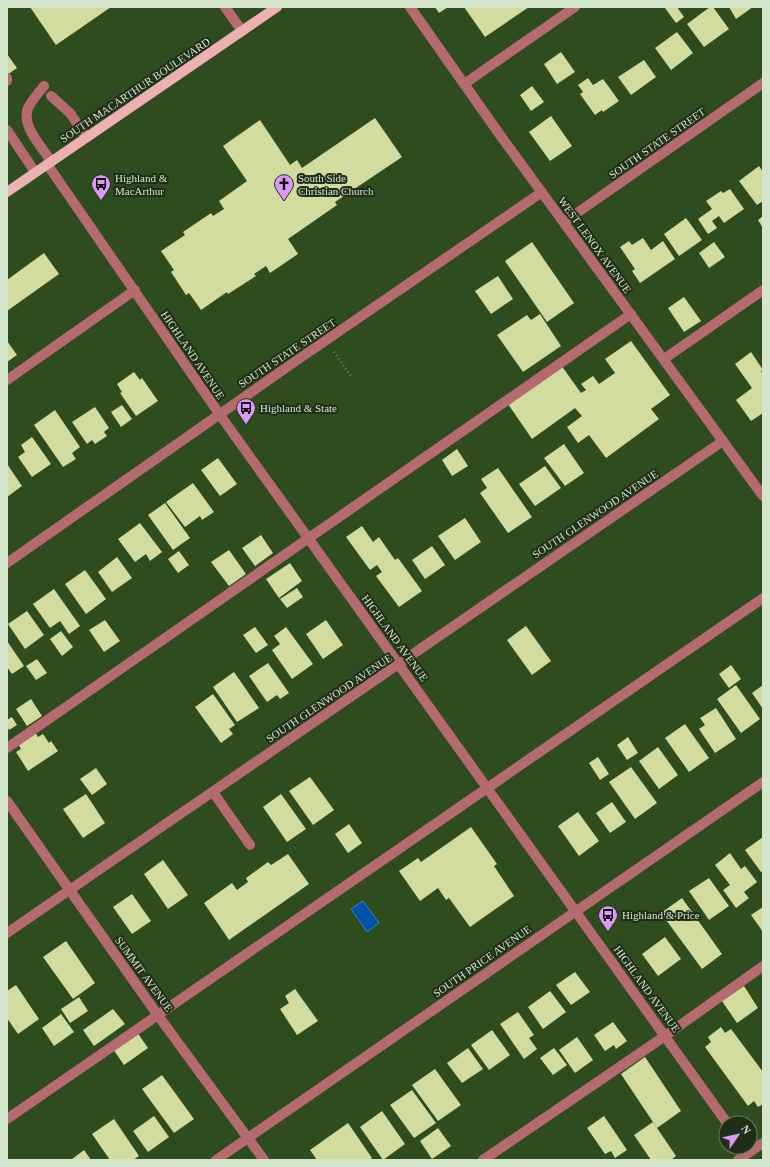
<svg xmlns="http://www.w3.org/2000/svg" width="770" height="1167" viewBox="0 0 770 1167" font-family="Georgia,serif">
<rect width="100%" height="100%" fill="#2e4c1d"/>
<polygon fill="#0053a8" stroke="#3f7fb2" points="363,901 379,923 367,932 351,909"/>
<g fill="#d2dc9f">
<polygon points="30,7 111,7 56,45"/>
<polygon points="435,7 448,7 439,13"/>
<polygon points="464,7 529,7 485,37"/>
<polygon points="666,7 677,7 684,17 676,23 665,8"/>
<polygon points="710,7 713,7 729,29 704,47 687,24"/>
<polygon points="729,7 753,7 736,19"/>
<polygon points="677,32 693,53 671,70 655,48"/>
<polygon points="561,52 575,72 557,84 544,64"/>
<polygon points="7,54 17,68 7,75"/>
<polygon points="644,60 656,77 631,95 618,77"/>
<polygon points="588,78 593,85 603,79 619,101 603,112 602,110 595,115 580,94 583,92 578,85"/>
<polygon points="532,86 544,102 531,111 520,95"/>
<polygon points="551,116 572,146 550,161 529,132"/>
<polygon points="375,118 402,157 335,202 337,205 288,239 298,254 270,273 266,266 254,274 256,276 228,294 227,292 201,310 189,293 186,295 171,272 174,270 161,251 185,235 183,232 211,213 213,216 224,209 219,201 247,181 223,146 260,120 290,165 297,160 302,168"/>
<polygon points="759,166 763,172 763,201 757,205 739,181"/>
<polygon points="730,189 744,209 724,223 719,216 712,221 717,228 708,234 698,219 712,209 706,201 721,191 723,193"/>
<polygon points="763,216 763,228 758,220"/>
<polygon points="686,218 702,240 679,256 664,234"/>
<polygon points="643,238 651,250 663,241 675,259 640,283 632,271 635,269 620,247 629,241 632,245"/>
<polygon points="532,242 574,303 547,322 505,261"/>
<polygon points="714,242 725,257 709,268 699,253"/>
<polygon points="44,253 59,274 7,311 7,280"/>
<polygon points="498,276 513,299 491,314 475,291"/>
<polygon points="684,297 701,321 684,332 668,308"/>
<polygon points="540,314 561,346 523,372 497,335 527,315 531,320"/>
<polygon points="7,341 17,355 7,362"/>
<polygon points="631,341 670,395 651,409 659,419 606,458 589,435 578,443 567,427 582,416 575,408 532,439 508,404 561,365 581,393 586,390 581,384 593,376 599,384 615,373 605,359"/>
<polygon points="751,352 763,370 761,371 763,375 763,413 751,421 736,400 752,388 735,364"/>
<polygon points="134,372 140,380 142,378 158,401 136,416 120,393 122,392 117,384"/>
<polygon points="122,405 132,419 121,427 111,412"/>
<polygon points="95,407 109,428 104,432 107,436 95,444 92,440 87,444 72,422"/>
<polygon points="55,410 80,447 72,453 76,459 63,467 34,425"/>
<polygon points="32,437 51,464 32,477 18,457 25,452 21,445"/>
<polygon points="564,444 584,473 565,486 544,458"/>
<polygon points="457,449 468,466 452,476 442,460"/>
<polygon points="218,458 237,484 220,496 201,470"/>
<polygon points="7,464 22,486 7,497"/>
<polygon points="545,466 561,488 535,506 519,484"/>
<polygon points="498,468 532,517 508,533 480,493 487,488 481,479"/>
<polygon points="193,483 214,512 202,520 200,516 185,527 166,502"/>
<polygon points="165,503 190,538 173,550 148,515"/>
<polygon points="465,518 481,542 455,560 438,536"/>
<polygon points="140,523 162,552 150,561 146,554 135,562 118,539"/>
<polygon points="362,526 373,542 379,537 395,560 398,558 422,591 399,607 376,576 382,572 377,565 370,570 346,537"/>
<polygon points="261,535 273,553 255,566 242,548"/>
<polygon points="432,546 445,565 425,579 412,560"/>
<polygon points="229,550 246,574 229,586 211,562"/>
<polygon points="179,551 189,565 178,573 168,559"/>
<polygon points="117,557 132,578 112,592 98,572"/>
<polygon points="290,563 302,581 279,598 266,579"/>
<polygon points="85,570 106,599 86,614 65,584"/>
<polygon points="297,588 303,597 287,608 280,599"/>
<polygon points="54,589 80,626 69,634 60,621 50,628 33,604"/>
<polygon points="27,611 44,635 25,649 8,624"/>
<polygon points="105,620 120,641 104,652 89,630"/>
<polygon points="326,620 343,645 323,659 306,634"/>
<polygon points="526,626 551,661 532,675 507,640"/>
<polygon points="255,627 268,645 256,653 243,635"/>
<polygon points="286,627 313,664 292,679 272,650 280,644 274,636"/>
<polygon points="61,631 73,647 62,656 50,639"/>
<polygon points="7,641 24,666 12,674 7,667"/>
<polygon points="37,659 47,673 36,680 26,666"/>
<polygon points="268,663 289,693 280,699 277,695 267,702 249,676"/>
<polygon points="731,665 741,679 729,688 719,674"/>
<polygon points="234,672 259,708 237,722 213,687"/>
<polygon points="736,685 760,719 741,733 717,699"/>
<polygon points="763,685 763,709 752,693"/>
<polygon points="213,694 235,725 229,729 233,734 221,743 195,707"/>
<polygon points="31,699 42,716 27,726 16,709"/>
<polygon points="716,708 736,739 715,753 699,729 705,725 700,718"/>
<polygon points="12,717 17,725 9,730 7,726 7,720"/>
<polygon points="685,724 709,758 689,772 665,738"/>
<polygon points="35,732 38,737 43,734 49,743 51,741 58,751 28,771 16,752 21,749 18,744"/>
<polygon points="628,737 638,753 627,760 617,745"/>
<polygon points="658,747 678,775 659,789 639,761"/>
<polygon points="598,757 609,774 600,780 589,763"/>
<polygon points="631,767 657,803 635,819 609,782"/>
<polygon points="96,768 107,784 92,795 80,779"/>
<polygon points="310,777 334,810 313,825 289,791"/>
<polygon points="86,794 105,823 83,838 63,809"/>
<polygon points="281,794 306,829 287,842 263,807"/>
<polygon points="612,802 626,822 610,833 596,813"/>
<polygon points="578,812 599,841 579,856 558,826"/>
<polygon points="349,824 362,843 348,853 335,834"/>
<polygon points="471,827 497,864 494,866 514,896 470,927 449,898 446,900 438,888 420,901 399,871 418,858 421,862"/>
<polygon points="763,837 763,871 761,872 745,850"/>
<polygon points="730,853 741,869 745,866 757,882 744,892 749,898 736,908 723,890 730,885 715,865"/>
<polygon points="288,854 309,884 229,940 204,903 232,883 237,890 248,882 246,878 268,862 271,865"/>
<polygon points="163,860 188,895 168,909 144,874"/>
<polygon points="709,878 729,906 709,920 689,891"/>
<polygon points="132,894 151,921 132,934 113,907"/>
<polygon points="682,898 722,954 702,969 661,913"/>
<polygon points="763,907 763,932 751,915"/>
<polygon points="665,937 681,959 658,976 642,954"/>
<polygon points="66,941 95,983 73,999 43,957"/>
<polygon points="575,972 590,992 571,1005 556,985"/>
<polygon points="16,985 39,1019 18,1034 7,1018 7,991"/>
<polygon points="744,986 758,1008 737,1023 722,1001"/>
<polygon points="295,989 318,1021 297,1035 280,1009 289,1003 285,996"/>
<polygon points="550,991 566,1012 543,1029 528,1007"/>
<polygon points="79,997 88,1011 70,1023 61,1009"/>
<polygon points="113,1009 125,1024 94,1046 83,1030"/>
<polygon points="518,1012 534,1035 529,1038 537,1049 524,1059 500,1024"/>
<polygon points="61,1014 74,1032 54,1046 42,1028"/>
<polygon points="613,1022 627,1041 616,1049 614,1045 605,1051 594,1035"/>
<polygon points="721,1027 725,1033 731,1029 763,1072 763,1104 758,1107 754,1101 748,1106 705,1047 711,1042 708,1037"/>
<polygon points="492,1030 510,1055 489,1070 471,1045"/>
<polygon points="137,1032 148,1048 124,1065 113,1049"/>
<polygon points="577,1037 593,1060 575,1073 559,1050"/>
<polygon points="468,1048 483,1069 462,1083 447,1063"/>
<polygon points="554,1048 567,1065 553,1075 540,1058"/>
<polygon points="645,1057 681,1111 657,1128 621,1074"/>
<polygon points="435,1069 461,1105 438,1121 412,1085"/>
<polygon points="162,1075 194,1119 174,1133 142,1089"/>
<polygon points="412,1090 436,1123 414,1138 390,1105"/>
<polygon points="382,1111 405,1144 383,1160 360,1127"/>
<polygon points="154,1116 169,1137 148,1152 133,1131"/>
<polygon points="604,1116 627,1150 615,1158 611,1151 605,1154 587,1128"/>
<polygon points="114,1119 139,1156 133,1160 110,1160 92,1134"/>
<polygon points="653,1122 676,1156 671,1160 651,1160 634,1135"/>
<polygon points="348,1123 372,1158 369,1160 317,1160 310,1150"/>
<polygon points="438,1128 451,1146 432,1159 420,1141"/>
<polygon points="84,1150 91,1160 71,1160"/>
</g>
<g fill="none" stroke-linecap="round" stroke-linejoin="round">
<polyline stroke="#6b855d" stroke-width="2.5" stroke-dasharray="1 3" stroke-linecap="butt" points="334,352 351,376"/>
<g stroke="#b56a70" stroke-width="10">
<polyline points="225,7 242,31"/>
<polyline points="410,7 500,135 763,496"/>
<polyline points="7,81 7,78"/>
<polyline points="464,84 575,7"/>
<path d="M44 86C39 92 33 99 29 106 19 124 42 147 51 161"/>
<polyline points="51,96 70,113 86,137"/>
<polyline points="7,130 35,172"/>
<polyline points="47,164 220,415 727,1123"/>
<polyline points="564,222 763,83"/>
<polyline points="664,359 763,290"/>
<polyline points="7,380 135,290"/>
<polyline points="7,563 290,365 542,192"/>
<polyline points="7,748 631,314"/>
<polyline points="213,792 250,845"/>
<polyline points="7,801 157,1014 264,1160"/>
<polyline points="7,933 723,441"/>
<polyline points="7,1119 763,598"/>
<polyline points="216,1160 763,782"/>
<polyline points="483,1160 665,1036 763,966"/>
<polyline points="738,1160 763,1143"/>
</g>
<polyline stroke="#edb0b3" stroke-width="10" points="7,192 277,7"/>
</g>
<defs>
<symbol id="bus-pin" viewBox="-11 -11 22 30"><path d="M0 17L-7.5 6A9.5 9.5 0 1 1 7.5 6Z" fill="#db99f6" stroke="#202e19"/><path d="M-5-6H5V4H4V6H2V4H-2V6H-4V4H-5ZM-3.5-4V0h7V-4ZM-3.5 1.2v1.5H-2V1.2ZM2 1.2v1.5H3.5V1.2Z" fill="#111"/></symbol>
<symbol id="church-pin" viewBox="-11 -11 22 30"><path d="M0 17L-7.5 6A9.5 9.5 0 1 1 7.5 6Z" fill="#db99f6" stroke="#202e19"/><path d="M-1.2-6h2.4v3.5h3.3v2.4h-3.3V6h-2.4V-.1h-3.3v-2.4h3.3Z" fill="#111"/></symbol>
</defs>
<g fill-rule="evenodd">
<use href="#bus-pin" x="90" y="173" width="22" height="30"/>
<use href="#church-pin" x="273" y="173" width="22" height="30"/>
<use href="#bus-pin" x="235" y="397" width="22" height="30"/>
<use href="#bus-pin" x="597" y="904" width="22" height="30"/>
</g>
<g text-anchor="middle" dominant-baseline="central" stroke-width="4" stroke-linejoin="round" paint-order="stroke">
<g font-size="11" fill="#d3e5cb" stroke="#202e19">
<text transform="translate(135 90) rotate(-34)">SOUTH MACARTHUR BOULEVARD</text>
<text transform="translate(657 143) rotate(-35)">SOUTH STATE STREET</text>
<text transform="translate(595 245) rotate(54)">WEST LENOX AVENUE</text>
<text transform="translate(287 353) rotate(-34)">SOUTH STATE STREET</text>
<text transform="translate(193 355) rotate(56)">HIGHLAND AVENUE</text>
<text transform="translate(595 514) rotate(-34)">SOUTH GLENWOOD AVENUE</text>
<text transform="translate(395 638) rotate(54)">HIGHLAND AVENUE</text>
<text transform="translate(329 698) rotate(-34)">SOUTH GLENWOOD AVENUE</text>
<text transform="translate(482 961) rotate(-35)">SOUTH PRICE AVENUE</text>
<text transform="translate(144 974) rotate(54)">SUMMIT AVENUE</text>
<text transform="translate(647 989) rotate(54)">HIGHLAND AVENUE</text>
</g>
<g font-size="11" fill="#d3e5cb" stroke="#202e19" text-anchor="start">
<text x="115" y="178">Highland &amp;<tspan x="115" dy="13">MacArthur</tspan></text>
<text x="298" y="178">South Side<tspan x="298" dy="13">Christian Church</tspan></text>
<text x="260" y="408">Highland &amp; State</text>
<text x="622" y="915">Highland &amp; Price</text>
</g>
</g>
<rect width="770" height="1167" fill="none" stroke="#d3e5cb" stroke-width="16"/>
<g transform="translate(738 1135) rotate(56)"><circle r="19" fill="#202e19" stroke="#687760"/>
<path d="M0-3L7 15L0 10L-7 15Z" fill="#db99f6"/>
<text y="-6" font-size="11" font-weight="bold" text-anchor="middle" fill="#d3e5cb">N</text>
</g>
</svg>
